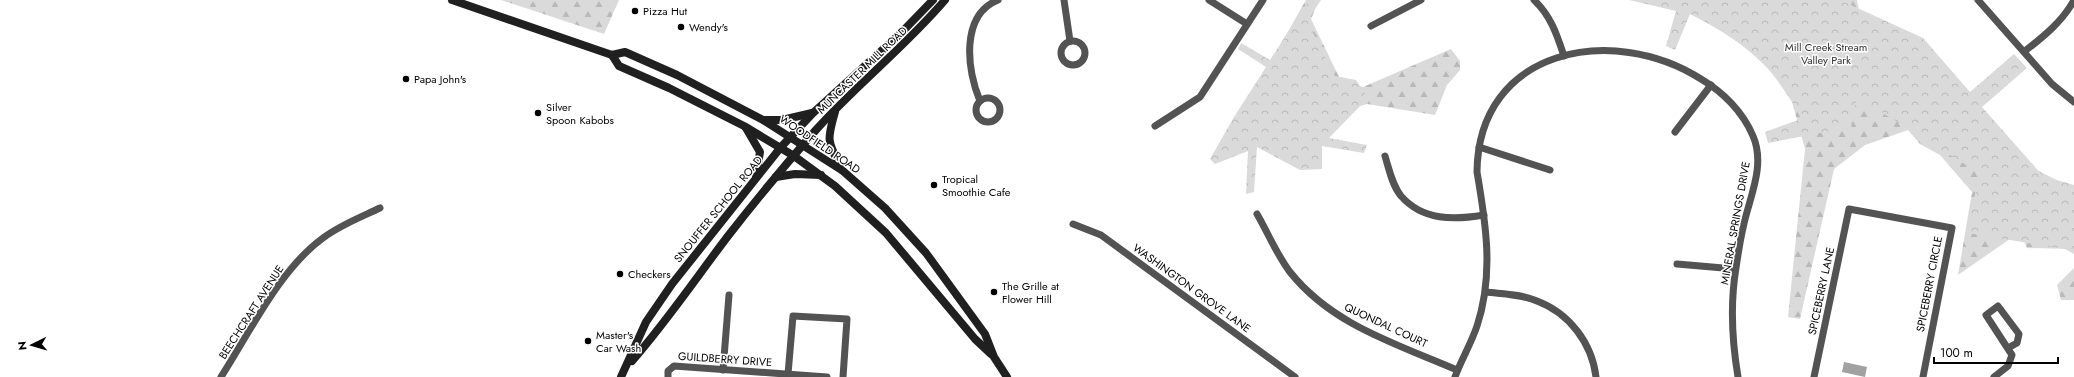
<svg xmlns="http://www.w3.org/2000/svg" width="2074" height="377" viewBox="0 0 2074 377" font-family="Jost,sans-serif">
<defs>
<pattern id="forest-firs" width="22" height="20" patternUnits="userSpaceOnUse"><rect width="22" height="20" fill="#dadada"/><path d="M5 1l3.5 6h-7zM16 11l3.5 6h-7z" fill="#b9b9b9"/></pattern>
<pattern id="park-crowns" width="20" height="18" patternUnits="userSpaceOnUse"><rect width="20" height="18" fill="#dadada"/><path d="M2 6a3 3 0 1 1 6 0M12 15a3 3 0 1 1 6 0" fill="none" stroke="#b9b9b9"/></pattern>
</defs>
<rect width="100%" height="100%" fill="#fff"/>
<g fill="url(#forest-firs)">
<polygon points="501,0 619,0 604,34"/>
<polygon points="1306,0 1319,0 1311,19 1340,79 1363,87 1451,49 1460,61 1460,70 1447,85 1435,115 1367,104 1347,110 1256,87"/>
<polygon points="1687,0 1857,0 1859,11 2027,165 2074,189 2074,249 2027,248 2020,232 1958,275 1972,192 1940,155 1920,144 1908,130 1865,145 1834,169 1800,319 1788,317 1805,149 1792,102 1763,59"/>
<polygon points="2074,268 2074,300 2061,300 2057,285"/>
</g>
<g fill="url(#park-crowns)">
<polygon points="1309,0 1321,0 1307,21 1335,76 1356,80 1368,98 1329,138 1367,145 1364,153 1322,146 1322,169 1300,170 1257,147 1254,192 1246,194 1248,151 1215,164 1210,159 1234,117 1266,67 1238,49 1241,43 1270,60"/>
<path d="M1629 0H1840L1923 38 1970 92 2014 54 2027 68 1982 107 2043 176 2074 185V254L2065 249 1968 233 1979 173 1857 97 1851 127 1768 143 1765 132 1801 119C1776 66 1741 40 1690 14L1675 50 1666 46 1676 11Z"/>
</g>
<polygon fill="#a1a1a1" points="1844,362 1867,367 1865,377 1842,372"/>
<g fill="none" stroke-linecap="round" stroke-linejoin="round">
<g stroke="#535353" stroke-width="7">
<polyline points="1064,0 1070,41"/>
<polyline points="1209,0 1247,24"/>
<path d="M1534 0C1551 16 1557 35 1564 56"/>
<polyline points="1978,0 2052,84 2074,102"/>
<polyline points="1371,26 1421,0"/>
<circle cx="1073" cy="53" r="12"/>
<path d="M2025 51C2043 37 2063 21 2074 0"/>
<circle cx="988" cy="110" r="12"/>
<path d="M980 101C967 71 960 15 998 0"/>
<polyline points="1155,126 1200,97 1263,0"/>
<polyline points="1675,132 1711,85"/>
<polyline points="1479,147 1550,170"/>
<path d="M1385 156C1389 169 1392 185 1401 196 1423 221 1454 220 1484 215"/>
<path d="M1257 214C1268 233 1277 255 1290 272 1332 325 1397 344 1457 370"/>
<polyline points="1073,224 1101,235 1295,377"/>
<polyline points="1677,264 1735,269"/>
<path d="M1486 292C1503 294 1521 294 1537 301 1569 313 1592 343 1596 377"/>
<polyline points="723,370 729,295"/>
<polyline points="788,374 793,316 847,319 843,377"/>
<path d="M221 377C250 332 280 269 323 238 340 225 361 217 380 208"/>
<polyline points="668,377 668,371 674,366 827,377"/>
<path d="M1455 377C1461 360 1471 344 1477 326 1494 275 1486 224 1477 172 1478 48 1613 23 1701 79 1723 92 1743 112 1753 136 1766 166 1749 198 1743 228 1740 241 1738 254 1736 268 1730 304 1732 341 1738 377"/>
<polyline points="1814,377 1849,209 1952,228 1923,377"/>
<polyline points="1994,377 2008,366 2012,355 1986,315 1998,306 2019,334 2017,343 2008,348"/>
</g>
<g stroke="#202020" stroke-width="8">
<polyline points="452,0 612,55 625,52 677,75 763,120 843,171 885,208 926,253 985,334 994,357 1007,377"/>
<polyline points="612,55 619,66 669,88 744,126 794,156 835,186 886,233 975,339 991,354"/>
<path d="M835 112C826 143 828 141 842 170"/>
<polyline points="764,120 782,120 812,113"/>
<polyline points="746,128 760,152 756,176"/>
<polyline points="776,177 795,174 821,175"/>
<path d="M632 361C667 321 696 278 728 236 756 200 785 165 815 131 856 85 905 47 945 0"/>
<polyline points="621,377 646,322 672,284 781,147 813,113 901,33 933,0"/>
</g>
</g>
<g fill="#000" stroke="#fff" stroke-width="1.5">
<circle cx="635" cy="11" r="4"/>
<circle cx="681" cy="27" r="4"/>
<circle cx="406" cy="79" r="4"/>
<circle cx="538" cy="113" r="4"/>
<circle cx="934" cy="185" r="4"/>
<circle cx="620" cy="274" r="4"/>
<circle cx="994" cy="292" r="4"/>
<circle cx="588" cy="341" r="4"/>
</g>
<g text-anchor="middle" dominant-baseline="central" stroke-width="3" stroke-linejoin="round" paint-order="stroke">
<g font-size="11" fill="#000" stroke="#fff" text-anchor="start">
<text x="643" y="11">Pizza Hut</text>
<text x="689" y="27">Wendy's</text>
<text x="414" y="79">Papa John's</text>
<text x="546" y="107">Silver<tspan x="546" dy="13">Spoon Kabobs</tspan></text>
<text x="942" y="179">Tropical<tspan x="942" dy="13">Smoothie Cafe</tspan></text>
<text x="628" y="274">Checkers</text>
<text x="1002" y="286">The Grille at<tspan x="1002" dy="13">Flower Hill</tspan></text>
<text x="596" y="335">Master's<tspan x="596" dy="13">Car Wash</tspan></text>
</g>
<g font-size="11" fill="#313131" stroke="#fff">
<text x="1826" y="47">Mill Creek Stream<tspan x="1826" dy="13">Valley Park</tspan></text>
</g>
<g font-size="11" fill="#000" stroke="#fff">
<text transform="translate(862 70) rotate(-44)">MUNCASTER MILL ROAD</text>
<text transform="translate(820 144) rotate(34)">WOODFIELD ROAD</text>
<text transform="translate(718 209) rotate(-51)">SNOUFFER SCHOOL ROAD</text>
<text transform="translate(1735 223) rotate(-80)">MINERAL SPRINGS DRIVE</text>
<text transform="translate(1929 284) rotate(-79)">SPICEBERRY CIRCLE</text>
<text transform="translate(1192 288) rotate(36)">WASHINGTON GROVE LANE</text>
<text transform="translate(1821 291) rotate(-78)">SPICEBERRY LANE</text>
<text transform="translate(251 312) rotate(-57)">BEECHCRAFT AVENUE</text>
<text transform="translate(1386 325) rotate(25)">QUONDAL COURT</text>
<text transform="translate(725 359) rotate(4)">GUILDBERRY DRIVE</text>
</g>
</g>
<g transform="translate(32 345) rotate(265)" stroke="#ffffff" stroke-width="3" paint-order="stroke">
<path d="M0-3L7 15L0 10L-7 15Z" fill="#000000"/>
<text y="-6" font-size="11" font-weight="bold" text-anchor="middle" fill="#000000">N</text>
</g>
<path d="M1934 357v6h124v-6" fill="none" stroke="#000000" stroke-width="2"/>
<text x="1940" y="357" font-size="12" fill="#000000" stroke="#ffffff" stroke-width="3" paint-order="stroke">100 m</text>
</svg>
